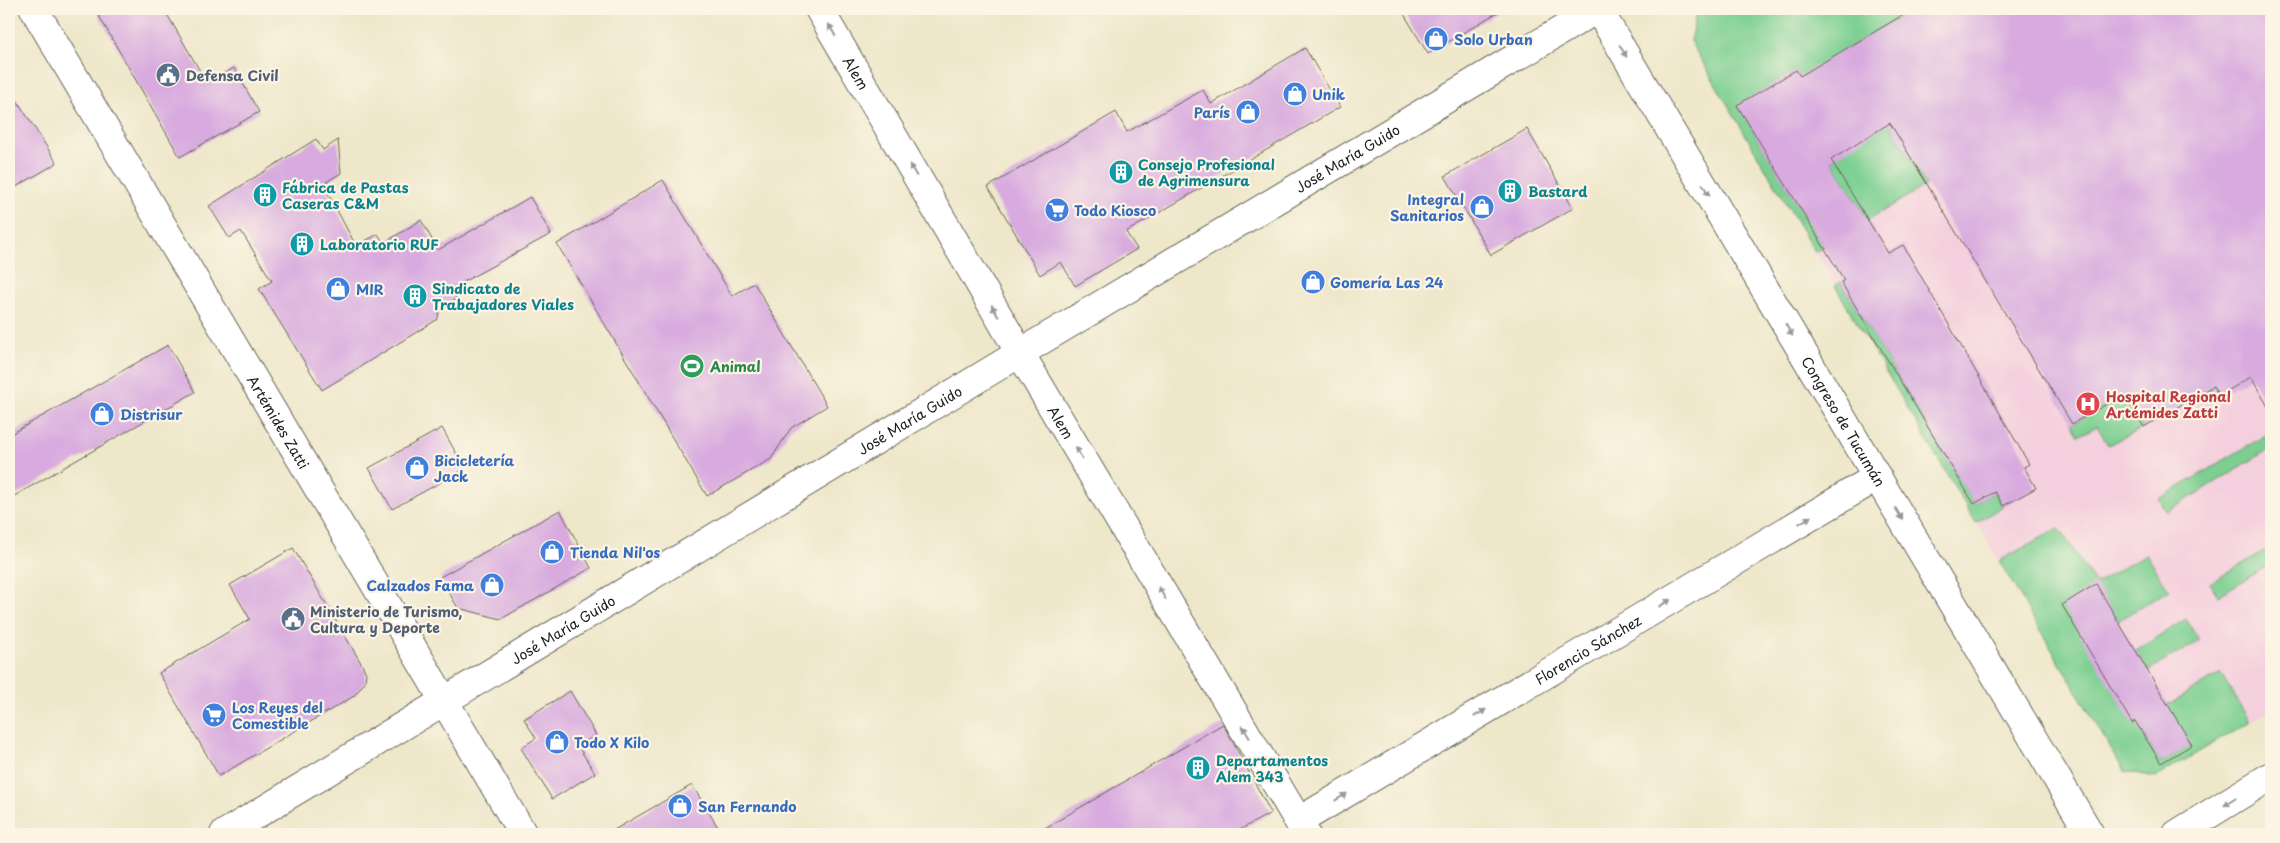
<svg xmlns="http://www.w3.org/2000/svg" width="2280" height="843" viewBox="0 0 2280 843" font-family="'Playpen Sans',sans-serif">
<rect width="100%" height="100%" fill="#fcf5e5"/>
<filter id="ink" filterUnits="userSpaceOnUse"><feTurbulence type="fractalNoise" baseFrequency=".02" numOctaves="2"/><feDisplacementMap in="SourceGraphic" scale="10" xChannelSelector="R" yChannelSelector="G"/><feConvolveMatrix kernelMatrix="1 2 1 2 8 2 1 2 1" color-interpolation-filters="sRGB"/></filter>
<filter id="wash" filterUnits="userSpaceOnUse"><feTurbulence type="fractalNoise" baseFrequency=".0096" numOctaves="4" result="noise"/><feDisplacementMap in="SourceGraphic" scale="20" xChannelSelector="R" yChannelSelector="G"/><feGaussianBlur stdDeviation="1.12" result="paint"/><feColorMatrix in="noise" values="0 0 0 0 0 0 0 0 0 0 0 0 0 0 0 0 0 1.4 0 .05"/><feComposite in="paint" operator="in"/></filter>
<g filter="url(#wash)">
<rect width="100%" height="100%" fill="#eee7ca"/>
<polygon fill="#f4cfdd" points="1705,9 2271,9 2271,710 2156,777 2124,771 1690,41 1696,14"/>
<g fill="#7ccf91" stroke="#4c7656" fill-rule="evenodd">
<polygon points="1705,9 1913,9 1846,49 1926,185 1868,220 1831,160 1846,150 1796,70 1738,106 1824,247 1815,252 1690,41 1696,14"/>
<polygon points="1841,282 1974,504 1995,492 2003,506 1976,523 1835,286"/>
<polygon points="2200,366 2214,388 2181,405 2164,375 2126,397 2144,427 2108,445 2097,426 2079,436 2072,424 2120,397 2109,377"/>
<polygon points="2271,432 2271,448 2167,512 2159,499"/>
<path d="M2059 528 2096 584 2146 554 2169 590 2118 621 2096 585 2063 605 2132 722 2166 703 2170 704 2221 673 2250 722 2156 777 2124 771 1999 561ZM2142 732 2191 745 2161 763Z"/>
<polygon points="2271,547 2271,564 2218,596 2210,583"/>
<polygon points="2186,619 2199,641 2148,671 2136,651"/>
</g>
<g id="blocks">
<g fill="#d8aadf">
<polygon points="95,9 164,9 207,83 234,68 259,112 180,157"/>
<polygon points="1401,9 1503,9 1428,54"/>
<polygon points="1913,9 2271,9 2271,412 2251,377 2219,396 2213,386 2144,427 2124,394 2072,424 1890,123 1831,160 1888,253 1903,245 2029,464 2024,467 2036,488 2003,506 1995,492 1974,504 1841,282 1844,280 1737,105 1796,70 1800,76"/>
<polygon points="1305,48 1340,107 1126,232 1137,249 1075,286 1061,262 1040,275 988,187 1116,112 1127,132 1203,90 1211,104"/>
<polygon points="9,88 57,163 9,191"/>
<polygon points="1527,129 1573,208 1491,255 1445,176"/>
<polygon points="316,139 323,150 338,140 341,173 323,184 356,246 378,234 384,243 421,220 438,250 530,197 551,234 450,289 457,299 439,309 438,319 322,390 259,289 272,281 241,231 229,238 209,206"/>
<polygon points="663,180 732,296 754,283 827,406 791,428 771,459 707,496 557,244"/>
<polygon points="168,345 195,392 9,499 9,435"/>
<polygon points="442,428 465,469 392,509 369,468"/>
<polygon points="560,510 591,568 501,619 458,608 440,577"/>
<polygon points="293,548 361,663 366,673 365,682 354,696 219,776 159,673 250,619 230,585"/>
<polygon points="2096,584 2192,745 2161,763 2135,721 2132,723 2062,605"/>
<polygon points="570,691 596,735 578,746 595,773 552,799 521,748 536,738 524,719"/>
<polygon points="1223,724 1271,813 1232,834 1035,834"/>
<polygon points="692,785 722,834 607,834"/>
</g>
</g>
</g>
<g filter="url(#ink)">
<use href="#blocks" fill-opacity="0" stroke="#666359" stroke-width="1"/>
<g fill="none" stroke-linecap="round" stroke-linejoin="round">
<defs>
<g id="street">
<path id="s1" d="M819 9 1020 353 1306 834"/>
<path id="s2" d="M1598 9 2090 834"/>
<path id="s3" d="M1299 821 1877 477"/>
<polyline points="2177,834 2271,776"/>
</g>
<g id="secondary">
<path id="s4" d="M34 9 523 834"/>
<path id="s5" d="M224 834 1020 353 1597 9"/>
</g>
</defs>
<use href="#street" stroke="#666359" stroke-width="30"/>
<use href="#secondary" stroke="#666359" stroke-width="30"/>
<use href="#street" stroke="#fff" stroke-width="28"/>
<use href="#secondary" stroke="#fff" stroke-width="28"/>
</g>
<defs><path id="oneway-solid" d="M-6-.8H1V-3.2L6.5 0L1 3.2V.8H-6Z" transform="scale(1.25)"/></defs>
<g fill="#999">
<use href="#oneway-solid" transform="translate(832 30) rotate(-120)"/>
<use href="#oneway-solid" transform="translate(1623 51) rotate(59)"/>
<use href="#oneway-solid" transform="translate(913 170) rotate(-120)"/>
<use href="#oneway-solid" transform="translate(1706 190) rotate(59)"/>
<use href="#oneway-solid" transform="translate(995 311) rotate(-120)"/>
<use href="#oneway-solid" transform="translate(1789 330) rotate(59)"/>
<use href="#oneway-solid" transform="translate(1079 453) rotate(-121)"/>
<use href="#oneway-solid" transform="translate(1899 514) rotate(59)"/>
<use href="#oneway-solid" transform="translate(1805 520) rotate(-31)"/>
<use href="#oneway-solid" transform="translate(1162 593) rotate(-121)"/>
<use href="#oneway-solid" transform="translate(1665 603) rotate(-31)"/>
<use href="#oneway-solid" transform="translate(1480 713) rotate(-31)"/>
<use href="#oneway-solid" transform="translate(1246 732) rotate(-121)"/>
<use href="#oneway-solid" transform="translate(1341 797) rotate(-31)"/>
<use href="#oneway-solid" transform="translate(2230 802) rotate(148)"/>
</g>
</g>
<defs>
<symbol id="shop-disc" viewBox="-11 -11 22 22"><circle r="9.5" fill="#3f7fe0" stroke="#fcf5e5"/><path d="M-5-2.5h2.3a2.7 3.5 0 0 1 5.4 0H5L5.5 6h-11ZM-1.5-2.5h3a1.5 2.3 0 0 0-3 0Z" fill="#fff"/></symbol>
<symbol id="civic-disc" viewBox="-11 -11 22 22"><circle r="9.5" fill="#5c6f8a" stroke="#fcf5e5"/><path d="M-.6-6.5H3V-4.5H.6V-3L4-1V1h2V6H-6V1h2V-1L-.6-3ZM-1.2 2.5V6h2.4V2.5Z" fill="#fff"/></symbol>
<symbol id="building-disc" viewBox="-11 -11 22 22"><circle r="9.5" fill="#0f9aa8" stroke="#fcf5e5"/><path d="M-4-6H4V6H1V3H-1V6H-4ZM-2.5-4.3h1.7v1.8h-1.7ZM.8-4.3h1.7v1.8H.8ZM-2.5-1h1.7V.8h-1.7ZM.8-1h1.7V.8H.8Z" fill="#fff"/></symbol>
<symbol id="supermarket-disc" viewBox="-11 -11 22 22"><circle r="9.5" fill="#3f7fe0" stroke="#fcf5e5"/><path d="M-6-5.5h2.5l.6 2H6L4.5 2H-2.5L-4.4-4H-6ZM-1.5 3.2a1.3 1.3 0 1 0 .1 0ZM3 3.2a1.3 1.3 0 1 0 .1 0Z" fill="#fff"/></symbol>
<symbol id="stadium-disc" viewBox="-11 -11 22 22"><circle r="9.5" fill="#2e9e5b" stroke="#fcf5e5"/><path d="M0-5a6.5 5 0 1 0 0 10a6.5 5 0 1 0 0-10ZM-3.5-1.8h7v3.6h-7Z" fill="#fff"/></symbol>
<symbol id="hospital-disc" viewBox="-11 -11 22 22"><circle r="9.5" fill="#e0444e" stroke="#fcf5e5"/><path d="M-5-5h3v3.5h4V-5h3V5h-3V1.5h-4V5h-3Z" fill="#fff"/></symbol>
</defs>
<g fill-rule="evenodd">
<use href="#shop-disc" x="1422" y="25" width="28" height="28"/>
<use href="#civic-disc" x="154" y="61" width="28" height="28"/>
<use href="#shop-disc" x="1281" y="80" width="28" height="28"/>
<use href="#shop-disc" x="1234" y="98" width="28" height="28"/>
<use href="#building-disc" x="1107" y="158" width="28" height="28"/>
<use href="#building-disc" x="1496" y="177" width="28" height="28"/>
<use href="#building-disc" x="251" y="181" width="28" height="28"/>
<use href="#shop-disc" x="1468" y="193" width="28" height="28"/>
<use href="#supermarket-disc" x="1043" y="196" width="28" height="28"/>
<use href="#building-disc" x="288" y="230" width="28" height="28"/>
<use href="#shop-disc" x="1299" y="268" width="28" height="28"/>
<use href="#shop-disc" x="324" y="275" width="28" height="28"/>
<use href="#building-disc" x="401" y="282" width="28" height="28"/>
<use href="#stadium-disc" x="678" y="352" width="28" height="28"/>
<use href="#hospital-disc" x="2074" y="390" width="28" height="28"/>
<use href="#shop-disc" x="88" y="400" width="28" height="28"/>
<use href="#shop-disc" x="403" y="454" width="28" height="28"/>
<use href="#shop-disc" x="538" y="538" width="28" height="28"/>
<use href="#shop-disc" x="478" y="571" width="28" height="28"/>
<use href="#civic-disc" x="279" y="605" width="28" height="28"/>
<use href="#supermarket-disc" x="200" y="701" width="28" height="28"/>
<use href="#shop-disc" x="543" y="728" width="28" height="28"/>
<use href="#building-disc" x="1184" y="754" width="28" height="28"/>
<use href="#shop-disc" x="666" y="792" width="28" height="28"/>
</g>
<g text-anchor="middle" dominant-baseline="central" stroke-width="4.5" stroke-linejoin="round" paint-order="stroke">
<g font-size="14" font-weight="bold" fill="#366cbe" stroke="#fcf5e5" text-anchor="start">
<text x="1454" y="39">Solo Urban</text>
<text x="1312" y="94">Unik</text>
<text x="1230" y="112" text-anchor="end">París</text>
<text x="1464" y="199" text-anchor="end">Integral<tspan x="1464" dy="16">Sanitarios</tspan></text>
<text x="1074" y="210">Todo Kiosco</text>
<text x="1330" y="282">Gomería Las 24</text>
<text x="356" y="289">MIR</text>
<text x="120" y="414">Distrisur</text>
<text x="434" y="460">Bicicletería<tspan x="434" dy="16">Jack</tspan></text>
<text x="570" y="552">Tienda Nil'os</text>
<text x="474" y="585" text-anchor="end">Calzados Fama</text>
<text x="232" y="707">Los Reyes del<tspan x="232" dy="16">Comestible</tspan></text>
<text x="574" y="742">Todo X Kilo</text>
<text x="698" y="806">San Fernando</text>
</g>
<g font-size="14" fill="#1c1c1c" stroke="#fcf5e5">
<text stroke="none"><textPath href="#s1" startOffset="74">Alem</textPath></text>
<text stroke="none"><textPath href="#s5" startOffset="1311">José María Guido</textPath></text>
<text stroke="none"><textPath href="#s5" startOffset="801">José María Guido</textPath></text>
<text stroke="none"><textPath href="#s4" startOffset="480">Artémides Zatti</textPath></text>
<text stroke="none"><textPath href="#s2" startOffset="480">Congreso de Tucumán</textPath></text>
<text stroke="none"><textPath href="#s1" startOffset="479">Alem</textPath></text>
<text stroke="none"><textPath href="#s5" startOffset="396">José María Guido</textPath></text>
<text stroke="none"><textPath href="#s3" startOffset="336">Florencio Sánchez</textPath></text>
</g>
<g font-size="14" font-weight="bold" fill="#4e5e75" stroke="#fcf5e5" text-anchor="start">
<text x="186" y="75">Defensa Civil</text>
<text x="310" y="611">Ministerio de Turismo,<tspan x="310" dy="16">Cultura y Deporte</tspan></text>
</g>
<g font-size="14" font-weight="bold" fill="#0d838f" stroke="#fcf5e5" text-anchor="start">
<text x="1138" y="164">Consejo Profesional<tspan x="1138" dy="16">de Agrimensura</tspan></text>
<text x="282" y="187">Fábrica de Pastas<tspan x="282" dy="16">Caseras C&amp;M</tspan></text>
<text x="1528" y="191">Bastard</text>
<text x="320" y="244">Laboratorio RUF</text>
<text x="432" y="288">Sindicato de<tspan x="432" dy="16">Trabajadores Viales</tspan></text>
<text x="1216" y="760">Departamentos<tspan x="1216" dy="16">Alem 343</tspan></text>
</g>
<g font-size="14" font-weight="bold" fill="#27864d" stroke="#fcf5e5" text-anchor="start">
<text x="710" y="366">Animal</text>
</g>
<g font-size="14" font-weight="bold" fill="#be3a42" stroke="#fcf5e5" text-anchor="start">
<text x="2106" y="396">Hospital Regional<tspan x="2106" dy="16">Artémides Zatti</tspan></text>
</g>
</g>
<rect width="2280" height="843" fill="none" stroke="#fcf5e5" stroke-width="30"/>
</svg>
